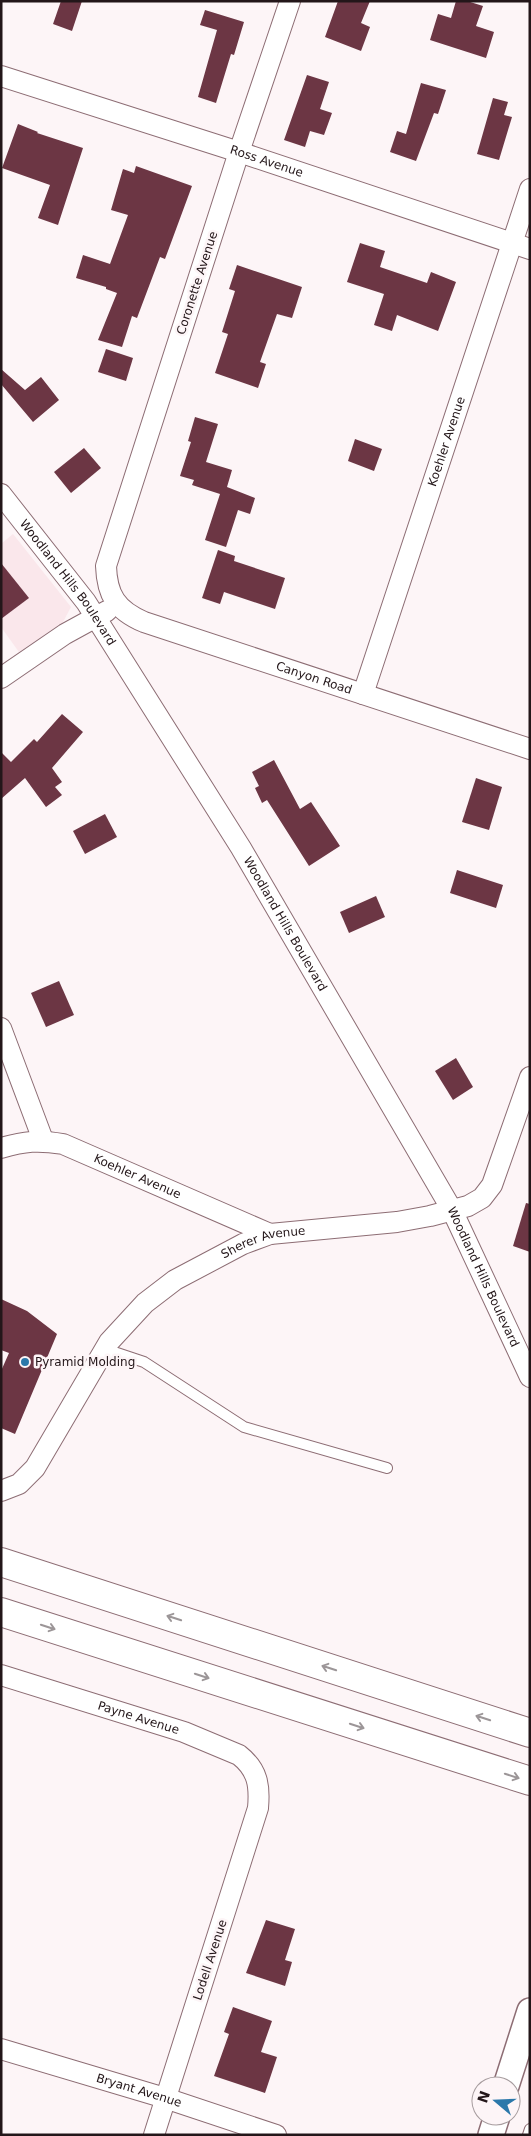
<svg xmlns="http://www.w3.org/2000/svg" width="531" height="2136" viewBox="0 0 531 2136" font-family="'DejaVu Sans',sans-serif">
<rect width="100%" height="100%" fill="#fdf5f7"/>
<polygon fill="#fae7eb" points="13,534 71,607 63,622 19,652 1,627 1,544"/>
<g fill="#6c3644">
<polygon points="61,1 82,1 72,31 53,24"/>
<polygon points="338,1 370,1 361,23 370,27 361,51 325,37"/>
<polygon points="456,1 467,1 483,6 476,26 494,32 486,58 430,40 438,14 451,18"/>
<polygon points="205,10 244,22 234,55 231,54 216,103 198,97 217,30 200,25"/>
<polygon points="307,75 329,82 320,109 332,113 324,135 310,131 305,147 284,140"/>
<polygon points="421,83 446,90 438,114 434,113 416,161 390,152 397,131 406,134"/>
<polygon points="493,98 508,102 504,115 512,117 499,160 477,154"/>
<polygon points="18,124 38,132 37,133 83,148 58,225 38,218 50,185 2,168"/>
<polygon points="136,166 192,186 165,259 160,257 137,318 132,316 122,347 98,340 117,293 106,289 106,287 76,278 83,255 110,264 128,215 111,210 123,169 134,173"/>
<polygon points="360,243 385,251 380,267 427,283 431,272 456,282 438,331 397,315 392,331 374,325 384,294 347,282"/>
<polygon points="237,265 302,287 292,318 277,314 260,362 266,364 258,388 215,373 228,334 222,332 235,291 229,289"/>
<polygon points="106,349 133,358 126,381 98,372"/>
<polygon points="1,369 25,390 41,377 59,400 33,422 1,384"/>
<polygon points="195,417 218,424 206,462 232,470 227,487 255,498 250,514 238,510 226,547 205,540 220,494 192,485 194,480 180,476 191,442 188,441"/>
<polygon points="355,439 382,449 374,471 348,461"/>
<polygon points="84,448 101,468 71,493 54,472"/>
<polygon points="218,550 235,556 234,561 285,578 275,609 224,592 220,604 202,598"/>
<polygon points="1,563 29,598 1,619"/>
<polygon points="62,714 83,732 52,768 62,782 55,787 62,795 46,807 25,778 1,799 1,752 11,762 34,739 37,742"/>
<polygon points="274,760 300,809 311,802 340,846 309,866 267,800 262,803 255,788 259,786 252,772"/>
<polygon points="476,778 502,787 489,830 462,822"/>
<polygon points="105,814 117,837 85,854 73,831"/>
<polygon points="457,870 503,885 496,908 450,893"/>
<polygon points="376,896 385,917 349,933 340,912"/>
<polygon points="59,981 74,1015 46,1027 31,993"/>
<polygon points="456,1058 473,1087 453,1100 435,1071"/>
<polygon points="526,1203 530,1204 530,1252 513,1246"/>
<polygon points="1,1299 27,1311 57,1334 15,1434 1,1428 1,1371 9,1353 1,1350"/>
<polygon points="266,1920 295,1929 285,1960 292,1962 285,1986 246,1973"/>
<polygon points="233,2007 272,2021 261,2052 277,2057 265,2093 214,2076 229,2034 224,2032"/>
</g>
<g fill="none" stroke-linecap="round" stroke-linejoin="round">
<defs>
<g id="service">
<polyline points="105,1349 144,1362 244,1427 387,1468"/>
<polyline points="528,2135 530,2129"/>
</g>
<g id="minor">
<path id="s1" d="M290 1 239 152 106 566C107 595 116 610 144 622L530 749"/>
<path id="s2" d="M1 76 239 152 530 249"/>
<path id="s3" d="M1 494 86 602 241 848 452 1210 530 1377"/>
<polyline points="1,678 65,634 107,611"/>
<path id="s4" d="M363 694 530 189"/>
<polyline points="1,1028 43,1140"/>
<path id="s5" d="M1 1148C25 1141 38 1140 63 1144L270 1234"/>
<path id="s6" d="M1 1491 19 1484 35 1468 109 1342 145 1303 175 1280 243 1244 270 1234 397 1222 430 1216 468 1206 482 1198 492 1185 530 1077"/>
<path id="s7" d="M1 1675 184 1732 239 1755C258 1770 260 1786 258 1808L154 2135"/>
<path id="s8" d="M1 2049 165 2098 276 2135"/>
</g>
<g id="tertiary">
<polyline points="506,2086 530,2011"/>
<polyline points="491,2135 497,2116"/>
</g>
<g id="motorway">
<polyline points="1,1562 530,1733"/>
<polyline points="1,1612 530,1781"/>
</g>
</defs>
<use href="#service" stroke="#8d6d74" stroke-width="12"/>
<use href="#minor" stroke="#8d6d74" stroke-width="22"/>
<use href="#tertiary" stroke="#8d6d74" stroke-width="28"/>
<use href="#motorway" stroke="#8d6d74" stroke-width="30"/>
<use href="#service" stroke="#fff" stroke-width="10"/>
<use href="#minor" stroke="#fff" stroke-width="20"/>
<use href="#tertiary" stroke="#fff" stroke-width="25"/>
<use href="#motorway" stroke="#fff" stroke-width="28"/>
</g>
<defs><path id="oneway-shaft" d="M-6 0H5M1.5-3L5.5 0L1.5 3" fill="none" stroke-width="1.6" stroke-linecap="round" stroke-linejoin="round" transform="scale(1.25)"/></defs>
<g stroke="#9c9698">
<use href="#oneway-shaft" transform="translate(174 1618) rotate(-162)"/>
<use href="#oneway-shaft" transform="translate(48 1627) rotate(18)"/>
<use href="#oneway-shaft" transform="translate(329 1668) rotate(-162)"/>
<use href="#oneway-shaft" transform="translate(202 1676) rotate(18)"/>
<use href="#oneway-shaft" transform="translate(483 1718) rotate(-162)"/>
<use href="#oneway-shaft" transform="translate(357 1726) rotate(18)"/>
<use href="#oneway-shaft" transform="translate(512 1776) rotate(18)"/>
</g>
<circle fill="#2b78aa" stroke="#fdf5f7" stroke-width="2" cx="25" cy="1362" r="5"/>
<g text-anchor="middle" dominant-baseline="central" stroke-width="5" stroke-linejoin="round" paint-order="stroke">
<g font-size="12" fill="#231619" stroke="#fdf5f7">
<text stroke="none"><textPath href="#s2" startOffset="279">Ross Avenue</textPath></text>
<text transform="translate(197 283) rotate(-72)">Coronette Avenue</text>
<text stroke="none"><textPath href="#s4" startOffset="266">Koehler Avenue</textPath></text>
<text stroke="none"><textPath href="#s3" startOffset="111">Woodland Hills Boulevard</textPath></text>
<text stroke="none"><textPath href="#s1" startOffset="846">Canyon Road</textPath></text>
<text stroke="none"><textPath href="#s3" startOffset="516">Woodland Hills Boulevard</textPath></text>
<text stroke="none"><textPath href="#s5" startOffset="144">Koehler Avenue</textPath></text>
<text stroke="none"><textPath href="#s6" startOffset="376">Sherer Avenue</textPath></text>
<text stroke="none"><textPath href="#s3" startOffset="921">Woodland Hills Boulevard</textPath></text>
<text stroke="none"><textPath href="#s7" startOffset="144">Payne Avenue</textPath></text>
<text transform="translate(210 1960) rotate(-72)">Lodell Avenue</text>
<text stroke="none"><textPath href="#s8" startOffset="144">Bryant Avenue</textPath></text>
</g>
<g font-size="12" fill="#231619" stroke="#fdf5f7" text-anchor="start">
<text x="35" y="1362">Pyramid Molding</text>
</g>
</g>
<rect width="531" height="2136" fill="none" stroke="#231619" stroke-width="5"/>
<g transform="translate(496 2101) rotate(289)"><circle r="24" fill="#fdf5f7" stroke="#a69c9e"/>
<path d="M0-4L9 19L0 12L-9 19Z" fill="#2b78aa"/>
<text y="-8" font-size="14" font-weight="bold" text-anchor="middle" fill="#231619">N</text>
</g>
</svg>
